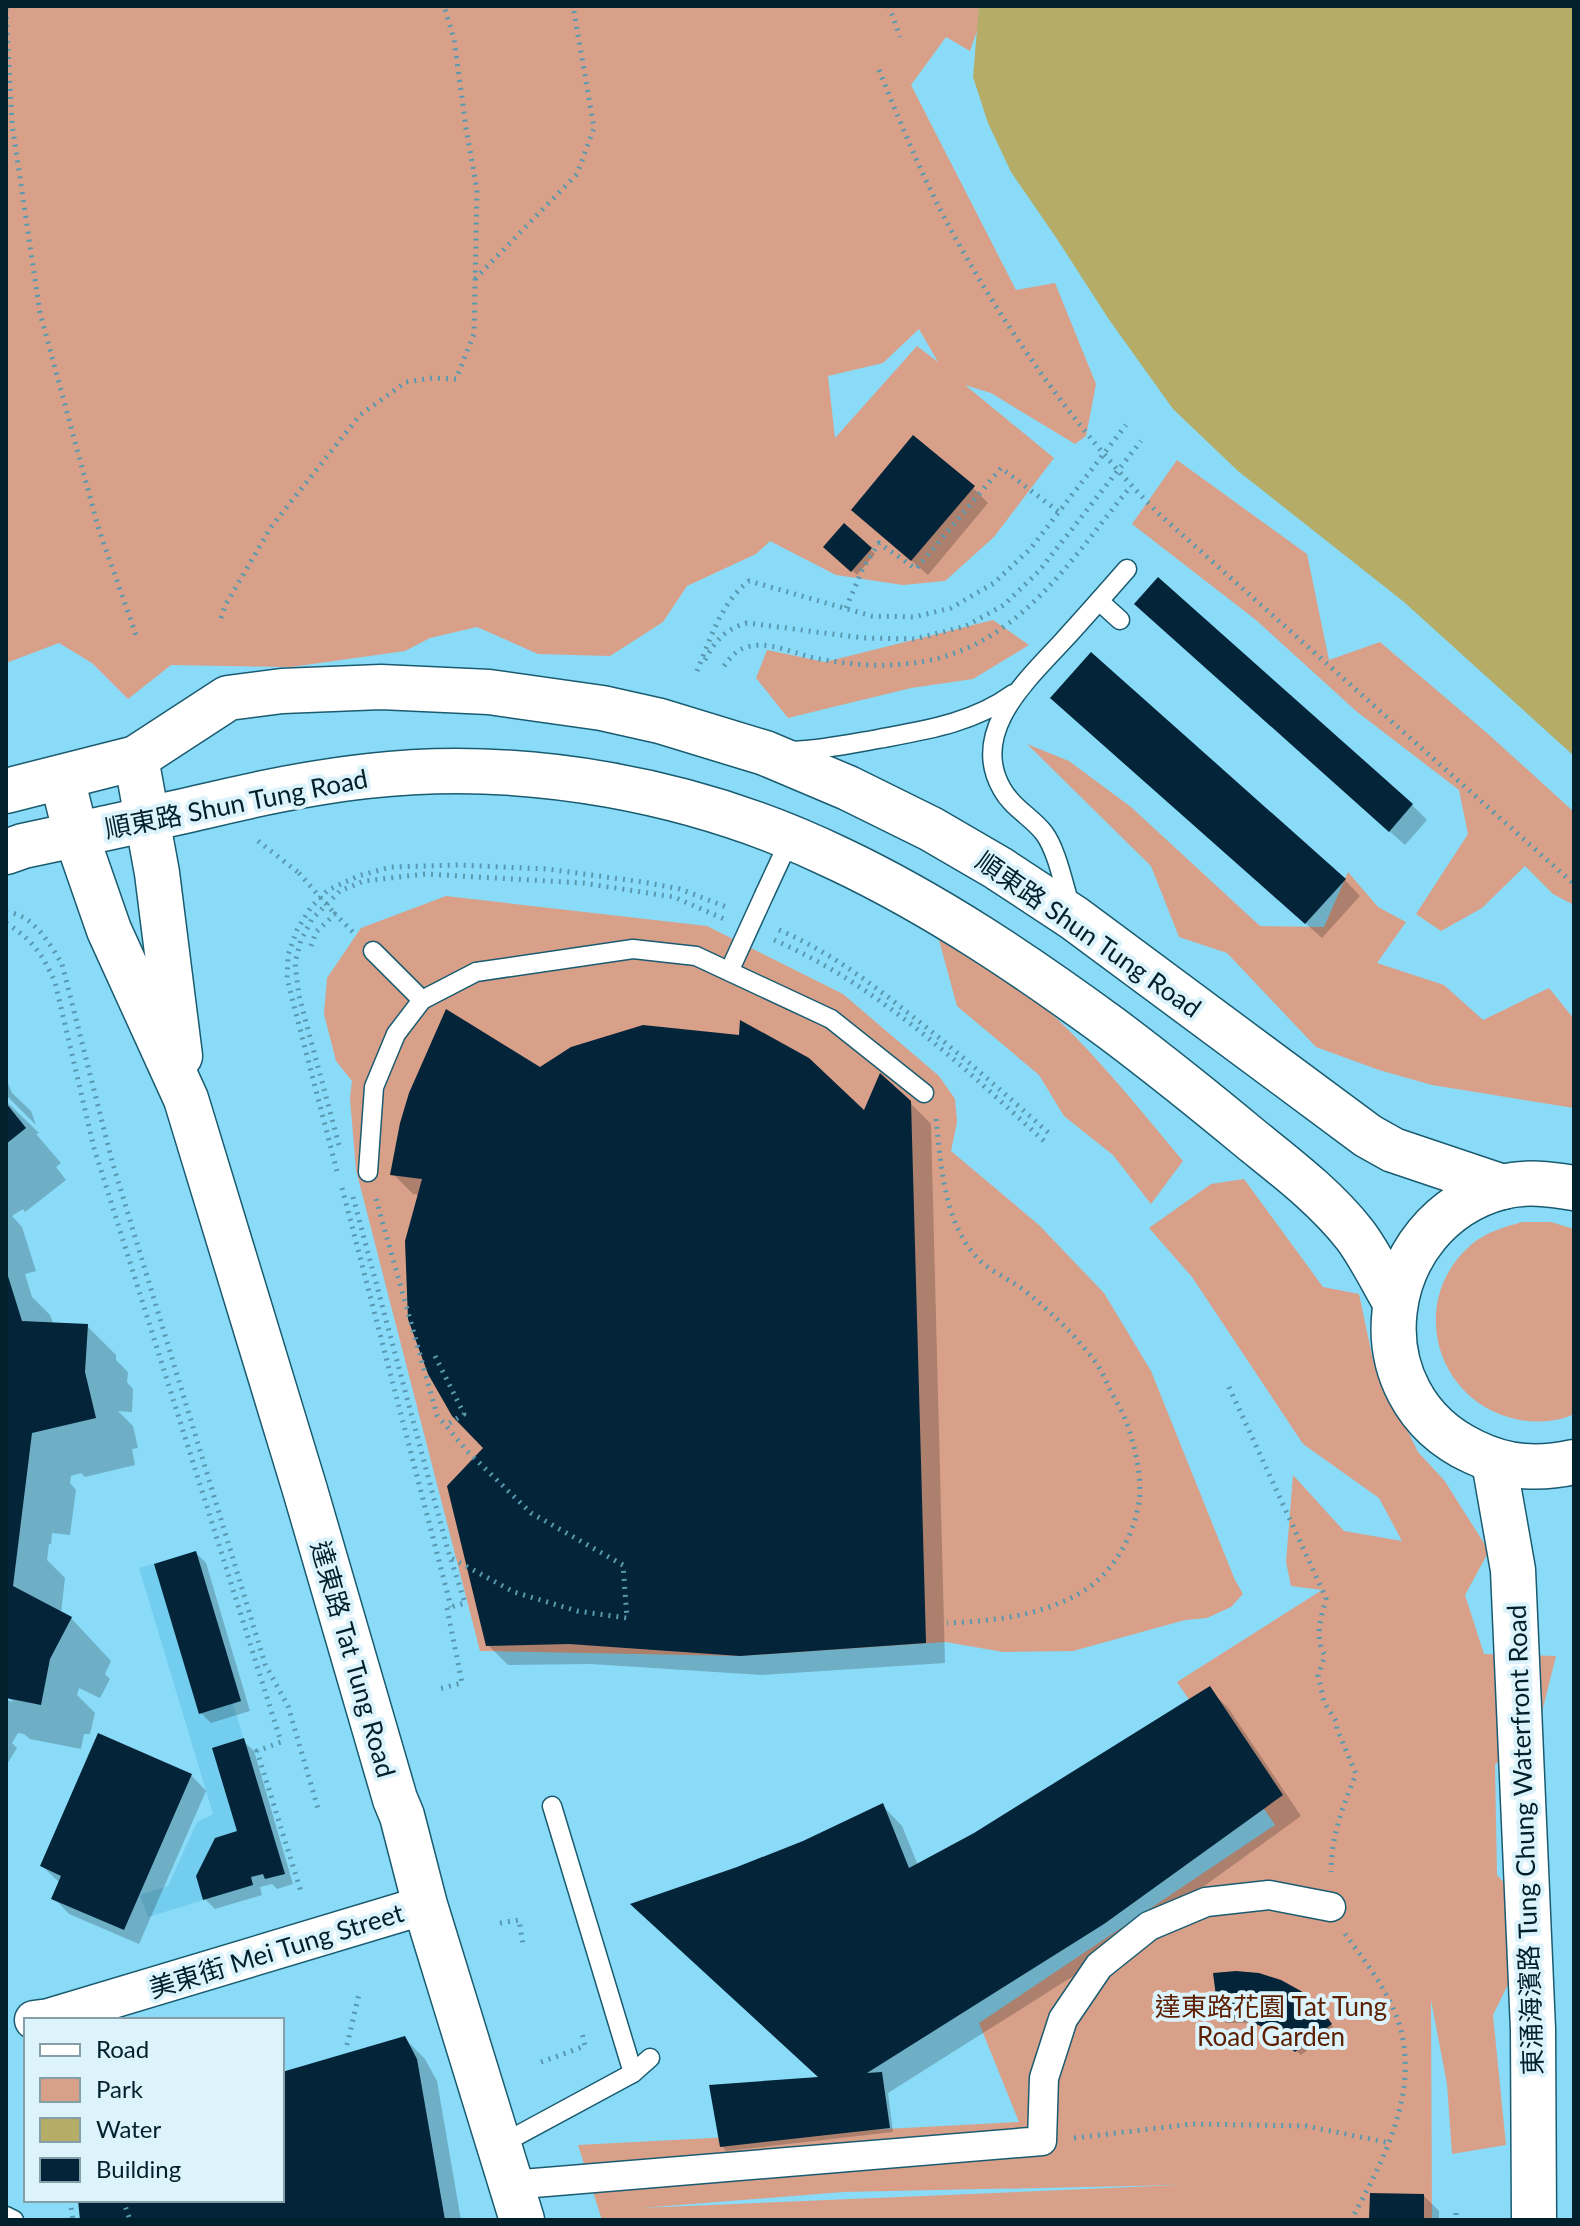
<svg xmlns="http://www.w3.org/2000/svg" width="1580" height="2226" viewBox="0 0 1580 2226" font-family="Lato,'Noto Sans TC',sans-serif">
<rect width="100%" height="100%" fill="#8adbf8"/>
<polygon fill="#73cdee" points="196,1551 241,1701 233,1704 285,1874 265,1879 263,1874 251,1877 253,1885 148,1917 140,1895 168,1886 197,1822 213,1814 139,1568"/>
<g fill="#d9a089" fill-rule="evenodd">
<path d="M6 6H979L978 28 970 51 946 37 911 85 1016 290 1055 283 1096 384 1086 436 1075 444 991 393 965 385 1054 458 994 537 945 581 903 585 836 575 770 541 756 554 687 586 663 622 610 656 538 654 477 627 430 638 405 651 291 667 171 665 128 699 92 663 59 643 6 663ZM919 329 938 362 917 346 835 438 828 376 883 363Z"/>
<polygon points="1177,460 1307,554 1329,660 1380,642 1487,733 1574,812 1574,905 1553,894 1525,866 1482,908 1441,931 1416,914 1468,834 1459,790 1356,711 1256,620 1132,524"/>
<polygon points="993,620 1029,645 973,679 911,688 788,718 756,678 767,650 825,662"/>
<polygon points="1027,744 1069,761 1131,807 1260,926 1324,927 1348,872 1378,907 1406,922 1377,963 1444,985 1483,1020 1549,988 1574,1019 1574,1108 1432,1085 1379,1070 1316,1047 1227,953 1179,937 1151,866"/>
<polygon points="446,896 707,926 843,994 939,1076 955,1099 957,1122 951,1151 1039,1225 1104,1293 1151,1371 1235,1580 1243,1594 1231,1607 1207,1618 1185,1620 1073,1651 1003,1652 946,1642 740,1656 480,1651 356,1170 350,1098 352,1081 336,1061 324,1014 327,978 361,928"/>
<path d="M937 933C976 954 1020 984 1052 1014 1100 1059 1141 1111 1183 1161L1151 1204 1113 1155 1064 1116 1039 1075 957 1006Z"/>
<path d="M1244 1179 1323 1287 1359 1294 1373 1360 1418 1452 1444 1480 1489 1551 1465 1595 1484 1654 1556 1656 1540 1720 1495 1765 1497 1875 1539 1921 1493 2015 1506 2145 1452 2154 1447 2084 1431 2000 1432 2220H602L578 2145 1019 2122 979 2023 1275 1825 1177 1682 1322 1590 1291 1586 1286 1562 1293 1475 1344 1531 1402 1541 1379 1498 1303 1444 1192 1277 1149 1228 1211 1184ZM1179 2185 641 2208 843 2192Z"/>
<path d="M1522 1222H1551L1574 1229V1414C1558 1422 1537 1423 1520 1420 1435 1404 1406 1300 1472 1244 1486 1232 1505 1227 1522 1222Z"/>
</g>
<polygon fill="#b4ac67" points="979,6 1574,6 1574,756 1404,602 1238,471 1173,409 1110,321 1057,239 1011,172 988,123 973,77"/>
<g fill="#0003">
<polygon points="973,488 988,503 928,575 853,510"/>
<polygon points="845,526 875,554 857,575 826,546"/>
<polygon points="1152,619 1412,805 1427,820 1405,845"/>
<polygon points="1068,713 1345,880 1360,896 1322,938"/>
<polygon points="540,1069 865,1114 910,1103 931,1124 945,1663 762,1675 590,1664 508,1665 488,1645 485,1448 420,1195 413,1194 393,1174"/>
<polygon points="6,1078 12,1093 31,1111 36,1125 6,1095"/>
<polygon points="6,1101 39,1133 36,1134 61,1163 56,1167 66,1180 25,1212 23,1209 12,1216 22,1227 36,1271 25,1274 32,1297 50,1315 54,1325 87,1326 116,1355 116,1360 128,1372 127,1382 133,1389 132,1412 118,1411 133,1426 138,1448 132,1449 135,1465 85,1477 81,1473 71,1476 70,1483 76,1490 70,1535 52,1533 51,1544 49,1544 47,1560 65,1578 61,1613 71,1618 111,1661 105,1674 110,1679 100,1698 79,1688 77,1695 95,1713 90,1734 84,1734 81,1749 30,1739 24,1734 18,1733 12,1743 17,1748 6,1766 6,1700 14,1702 6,1696"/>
<polygon points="196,1553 206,1563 250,1711 211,1723 201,1713"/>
<polygon points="1209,1689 1229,1709 1301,1816 1124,1944 888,2093 893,2132 726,2151 722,2146 821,2079 804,1843 882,1805 902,1826 918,1865 975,1834"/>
<polygon points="243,1741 254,1751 293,1884 277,1889 272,1884 260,1887 262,1895 215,1909 205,1899 239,1832"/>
<polygon points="191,1775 206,1791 139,1944 69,1914 54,1898 60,1883 42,1866"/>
<polygon points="1323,2013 1335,2030 1301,2055 1277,2034 1260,2026 1243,2023 1226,2023 1221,2018"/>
<polygon points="404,2038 425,2059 437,2081 461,2220 82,2220 80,2200 282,2200 282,2074"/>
<polygon points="1424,2196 1439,2211 1439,2220 1371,2220"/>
</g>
<g fill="#042439">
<polygon points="913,435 975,486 911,561 851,510"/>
<polygon points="844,523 872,548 851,572 823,547"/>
<polygon points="1158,577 1413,804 1389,832 1134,604"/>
<polygon points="1091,652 1346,879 1305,924 1050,698"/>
<polygon points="446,1009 540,1067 571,1047 643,1025 739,1035 740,1020 809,1058 864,1110 880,1073 911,1101 926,1643 740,1656 569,1644 486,1646 447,1486 483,1448 452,1416 428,1374 408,1319 405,1241 422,1179 390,1175 400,1123 409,1093"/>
<polygon points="6,1103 26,1128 6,1144"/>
<polygon points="7,1273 22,1321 88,1324 85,1372 96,1418 32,1433 13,1586 72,1617 50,1659 41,1705 6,1698"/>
<polygon points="196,1551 241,1701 199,1714 154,1564"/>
<polygon points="1210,1686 1283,1795 1104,1924 867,2073 882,2072 890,2128 720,2147 709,2085 818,2077 630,1904 737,1867 803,1841 883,1803 909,1868 974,1833"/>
<polygon points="98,1733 192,1774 124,1930 51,1899 61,1876 40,1866"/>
<polygon points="244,1738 285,1874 265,1879 263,1874 251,1877 253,1885 203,1900 196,1876 215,1838 237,1831 212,1748"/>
<polygon points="1236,1971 1259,1973 1281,1980 1301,1991 1319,2006 1332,2024 1295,2052 1270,2030 1254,2023 1237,2019 1219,2019 1213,1973"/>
<polygon points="405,2036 417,2059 445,2220 80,2220 78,2200 282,2200 282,2072"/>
<polygon points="1370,2193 1424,2194 1424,2220 1369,2220"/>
</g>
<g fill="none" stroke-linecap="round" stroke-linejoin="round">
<defs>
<g id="service">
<polyline points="1099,601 1120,620"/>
<path d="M792 751C822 750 850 744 878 739 926 730 973 723 1013 694"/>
<polyline points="765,893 791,837"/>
<path d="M1071 908C1064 887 1057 850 1044 833 1032 817 1012 808 1002 789 969 732 1027 680 1062 642 1084 618 1106 593 1127 569"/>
<polyline points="373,951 422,1000"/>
<polyline points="368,1172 374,1087 396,1034 422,1000 476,972 633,949 696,956 831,1019 924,1093"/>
<polyline points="552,1806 633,2073"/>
<polyline points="498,2146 633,2073 650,2058"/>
<polyline points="6,2216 14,2220"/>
</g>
<polyline id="pedestrian" points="510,2185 1042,2141 1044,2078 1063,2019 1099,1966 1149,1926 1206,1902 1269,1895 1331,1907"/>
<polyline id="minor" points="34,2020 49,2018 425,1905"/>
<g id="tertiary">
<polyline points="136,758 157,873 180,1056"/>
<polyline points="62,778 76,835 109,930 186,1099 305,1490 395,1799 402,1816 425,1905 522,2220"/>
</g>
<g id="secondary">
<polyline points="6,791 136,758 228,698 282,691 381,687 489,692 602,708 660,721 765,753 848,788 931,829 998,868 1074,918 1368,1136 1393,1150 1503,1187"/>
<path d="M6 852 23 846C84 833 145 820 206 806 260 793 313 782 368 776 525 758 697 790 839 859 936 905 1025 965 1111 1028 1159 1064 1205 1101 1252 1140 1288 1169 1326 1198 1355 1235 1370 1255 1382 1280 1395 1302"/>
<path d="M1574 1188C1550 1184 1526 1181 1502 1187 1375 1221 1352 1396 1474 1452 1507 1468 1538 1470 1574 1462"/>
<polyline points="1494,1462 1513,1570 1533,2029 1534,2220"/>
</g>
</defs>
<use href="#service" stroke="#1a5b70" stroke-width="21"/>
<use href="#pedestrian" stroke="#1a5b70" stroke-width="31"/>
<use href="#minor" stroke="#1a5b70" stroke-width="41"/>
<use href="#tertiary" stroke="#1a5b70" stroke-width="47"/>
<use href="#secondary" stroke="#1a5b70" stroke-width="47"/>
<g stroke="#5999af" stroke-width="5" stroke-dasharray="2 6" stroke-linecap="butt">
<polyline points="889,6 900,37"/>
<polyline points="6,9 12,124 40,313 99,530 136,635"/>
<path d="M879 70C902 127 926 186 957 241 1011 337 1081 436 1159 514L1574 884"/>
<polyline points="475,279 577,174 594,128 573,6"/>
<polyline points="846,608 863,568 879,543 916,569 1001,468 1059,512"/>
<polyline points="221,618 226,604 271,527 360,415 406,382 432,378 456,379 474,334 477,190 466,128 454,39 444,6"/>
<path d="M705 660C715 641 725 629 747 623L864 638 915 639 966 626 1004 605 1039 571 1141 441"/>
<path d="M724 666C731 657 736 650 747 647 769 640 797 655 819 659 847 664 875 667 904 664 1014 655 1067 564 1131 486"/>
<path d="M697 671C710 640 721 602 749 581L872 616 914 617 951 608 994 583 1031 548 1126 425"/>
<polyline points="258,841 299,873"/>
<path d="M6 912C33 914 50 944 62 964L112 1161 265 1664 288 1706 319 1812"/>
<path d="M6 923C33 940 42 954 55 982L94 1148 281 1742 257 1751 302 1895"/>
<path d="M779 930C826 950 867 980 907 1012 957 1051 1004 1093 1051 1135"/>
<path d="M774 940C878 985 961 1065 1044 1141"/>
<polyline points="311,946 316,932 335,914 353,932"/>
<path d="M936 1119C941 1164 943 1214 972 1252 987 1271 1007 1277 1025 1291 1051 1312 1074 1334 1094 1360 1101 1369 1106 1381 1111 1392 1116 1401 1122 1410 1125 1419 1134 1440 1143 1480 1139 1502 1133 1538 1113 1573 1082 1592 1041 1616 993 1621 947 1623"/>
<polyline points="339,1145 299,996 295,963 301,940 312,919 340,891 364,881 425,874 583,883 674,897 724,919"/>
<polyline points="337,1171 287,979 288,955 297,930 311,907 328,890 358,876 391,867 458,865 547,869 643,882 680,889 729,908"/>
<polyline points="342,1188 451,1607"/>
<polyline points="353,1197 447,1547 465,1603 447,1608 462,1683 439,1689"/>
<polyline points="376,1199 437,1415 467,1451 531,1513 623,1565 627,1618 577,1611 514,1592 451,1558 450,1555"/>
<polyline points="435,1356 464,1414 445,1426"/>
<path d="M1229 1387 1326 1598C1321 1618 1314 1637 1325 1656L1318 1675 1324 1702 1336 1721 1337 1729 1356 1774C1343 1806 1331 1836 1331 1872"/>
<polyline points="500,1923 519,1920 523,1945"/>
<path d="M1345 1934C1362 1957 1380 1980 1392 2006 1427 2079 1386 2156 1351 2220"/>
<polyline points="347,2045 359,1994"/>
<polyline points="541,2062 585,2046 582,2033"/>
<polyline points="1074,2138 1192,2124 1306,2126 1390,2143"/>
<polyline points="70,2200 73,2220"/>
<polyline points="123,2200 130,2220"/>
<polyline points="1456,2213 1456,2220"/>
</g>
<use href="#service" stroke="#fff" stroke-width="18"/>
<use href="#pedestrian" stroke="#fff" stroke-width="28"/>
<use href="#minor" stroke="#fff" stroke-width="38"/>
<use href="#tertiary" stroke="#fff" stroke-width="44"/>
<use href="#secondary" stroke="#fff" stroke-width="44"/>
<defs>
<polyline id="service-bridge" points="733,963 765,893"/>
</defs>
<use href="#service-bridge" stroke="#1a5b70" stroke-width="21" stroke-linecap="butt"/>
<polyline stroke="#5999af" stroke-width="5" stroke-dasharray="2 6" stroke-linecap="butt" points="299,873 335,914"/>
<use href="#service-bridge" stroke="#fff" stroke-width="18"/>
</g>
<g text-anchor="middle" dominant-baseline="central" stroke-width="8" stroke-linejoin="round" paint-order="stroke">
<g font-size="26" fill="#00202b" stroke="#dcf3fc">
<text transform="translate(236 803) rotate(-11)">順東路 Shun Tung Road</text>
<text transform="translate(1089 934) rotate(35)">順東路 Shun Tung Road</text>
<text transform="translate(354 1659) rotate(74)">達東路 Tat Tung Road</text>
<text transform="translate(1524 1840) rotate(-92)">東涌海濱路 Tung Chung Waterfront Road</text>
<text transform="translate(276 1950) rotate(-17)">美東街 Mei Tung Street</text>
</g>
<g font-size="26" fill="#5d2002" stroke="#dcf3fc">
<text x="1271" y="2006">達東路花園 Tat Tung<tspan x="1271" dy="30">Road Garden</tspan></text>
</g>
</g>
<rect width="1580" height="2226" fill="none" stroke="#00202b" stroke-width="16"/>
<rect x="24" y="2018" width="260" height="184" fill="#dcf3fc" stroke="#849fa8" stroke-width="2"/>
<rect x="40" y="2044" width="40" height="12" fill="#ffffff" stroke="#849fa8" stroke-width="2"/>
<text x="96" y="2058" font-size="24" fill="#00202b">Road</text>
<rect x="40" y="2078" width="40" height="24" fill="#d9a089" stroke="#849fa8" stroke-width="2"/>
<text x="96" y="2098" font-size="24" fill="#00202b">Park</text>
<rect x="40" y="2118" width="40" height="24" fill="#b4ac67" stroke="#849fa8" stroke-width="2"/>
<text x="96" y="2138" font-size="24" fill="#00202b">Water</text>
<rect x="40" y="2158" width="40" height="24" fill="#042439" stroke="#849fa8" stroke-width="2"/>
<text x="96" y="2178" font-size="24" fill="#00202b">Building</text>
</svg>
